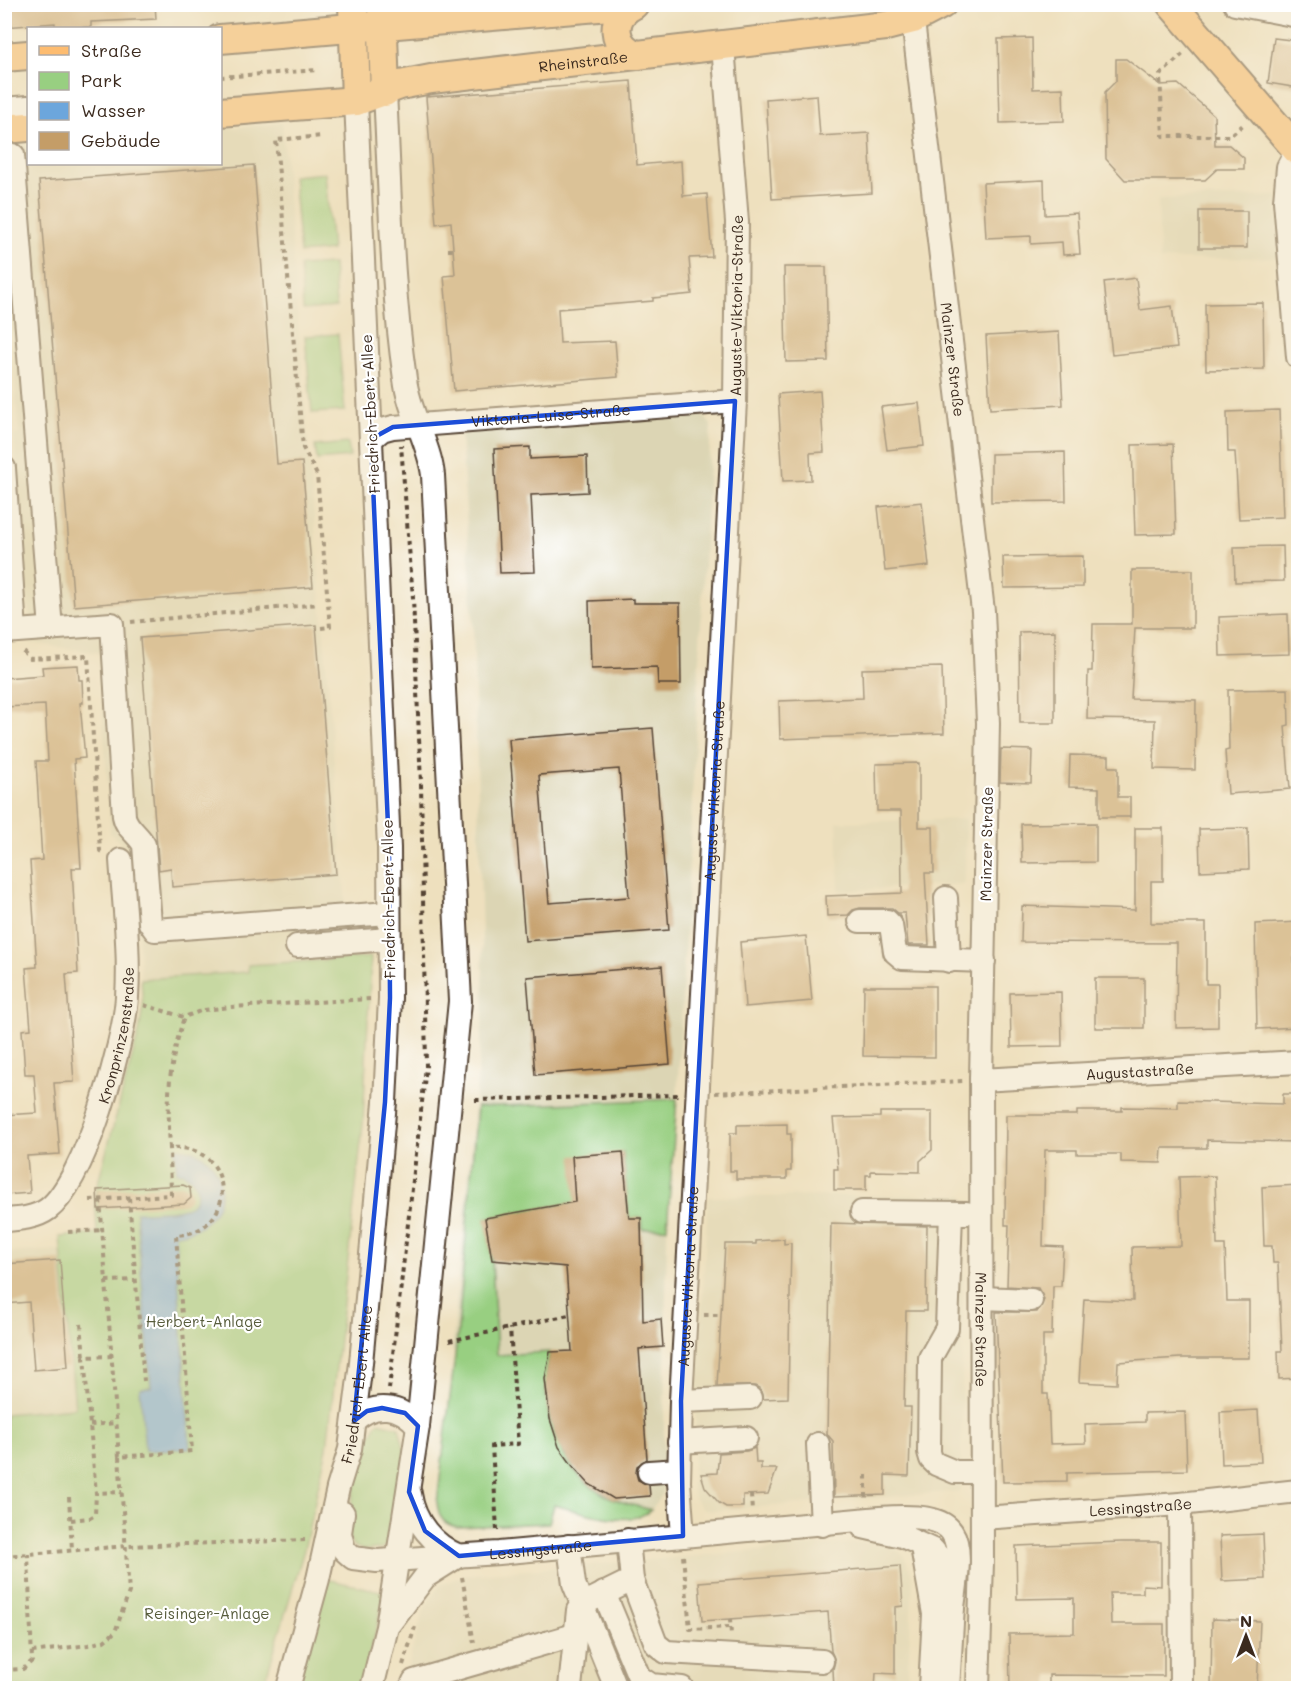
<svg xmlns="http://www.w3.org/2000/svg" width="1303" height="1693" viewBox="0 0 1303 1693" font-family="Mali,sans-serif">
<rect width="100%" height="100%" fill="#fff"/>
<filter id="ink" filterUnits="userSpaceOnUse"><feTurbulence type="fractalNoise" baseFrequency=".0167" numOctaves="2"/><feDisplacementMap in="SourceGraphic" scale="12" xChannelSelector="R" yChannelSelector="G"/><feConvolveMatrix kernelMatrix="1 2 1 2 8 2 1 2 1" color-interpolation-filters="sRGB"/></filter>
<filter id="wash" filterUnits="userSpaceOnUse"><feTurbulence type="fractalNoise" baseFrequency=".008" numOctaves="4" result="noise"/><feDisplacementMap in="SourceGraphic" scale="24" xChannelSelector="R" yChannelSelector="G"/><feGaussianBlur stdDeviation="1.35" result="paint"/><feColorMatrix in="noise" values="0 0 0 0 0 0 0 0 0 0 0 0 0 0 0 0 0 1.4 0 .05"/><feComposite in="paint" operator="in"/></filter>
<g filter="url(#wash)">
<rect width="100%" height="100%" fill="#eee0be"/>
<g fill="#dcd5b4">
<polygon points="282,123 350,958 249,965 248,972 141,979 134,856 110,833 99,653 31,643 14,435 19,434 5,256 4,150 28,145 28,164 220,164 221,129"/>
<polygon points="1277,196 1279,257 1160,260 1158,199"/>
<polygon points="696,414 704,416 711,425 677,1099 667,1228 663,1493 651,1510 603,1494 589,1484 559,1447 545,1398 550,1352 497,1355 452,1351 484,1007 473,620 461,433"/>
<polygon points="966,819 965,884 839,891 837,822"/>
<polygon points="964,1195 961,1491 710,1511 701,1508 694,1498 692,1485 708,1197"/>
<polygon points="61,1250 75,1409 5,1414 5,1253"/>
<polygon points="864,1542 891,1547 901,1553 910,1568 913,1581 907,1688 402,1688 423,1611 436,1590 442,1584 466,1575"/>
</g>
<g fill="#98cf81" stroke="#6a7c50" stroke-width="1.5">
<polygon points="325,173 332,250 300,253 293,176"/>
<polygon points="333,264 336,307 303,310 300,266"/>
<polygon points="338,334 345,411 312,413 305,336"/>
<polygon points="348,443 350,457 317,460 315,446"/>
<polygon points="371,957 363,1124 327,1448 304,1550 263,1688 5,1688 5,1414 75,1408 60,1237 97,1234 95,1193 139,1032 143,1006 141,979 248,972 248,965"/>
<path d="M677 1099 667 1228 642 1229 641 1218H629L623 1152 575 1202 486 1218 492 1260 497 1355 550 1352C537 1403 555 1467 603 1494 617 1502 635 1505 651 1510 631 1529 578 1511 554 1505L549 1523 457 1527C443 1524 439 1518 437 1503L458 1331 477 1107Z"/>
<polygon points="378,1422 399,1427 406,1456 391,1539 382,1549 363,1550 353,1546 346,1532 362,1450"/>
<polygon points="325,1579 385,1592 362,1688 296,1688"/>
</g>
<path fill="#6ca6dc" stroke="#54687d" stroke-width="1.5" d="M175 1148C235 1148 237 1229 175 1234L190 1448 145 1451 140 1388 151 1387 136 1212C152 1211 170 1213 185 1208 206 1202 197 1173 177 1172Z"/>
<g id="blocks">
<g fill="#c49d67" fill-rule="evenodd">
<polygon points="4,4 155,4 156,19 91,22 91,27 74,28 55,28 55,23 4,27"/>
<polygon points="1032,38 1033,89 1063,88 1064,121 1000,123 998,39"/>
<polygon points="1274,38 1299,41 1299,88 1268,83"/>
<polygon points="1116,59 1126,59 1160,85 1178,84 1214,115 1215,145 1229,145 1244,158 1244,169 1217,169 1205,180 1125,180 1106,159 1105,92 1116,81"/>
<polygon points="631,81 637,165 681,161 683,196 707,194 712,257 689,258 692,294 653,298 653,301 558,309 560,343 615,341 618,377 454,391 444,276 455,275 451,222 436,224 426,97"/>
<polygon points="817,95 820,136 869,133 872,193 772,199 766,99"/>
<polygon points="254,165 277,464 302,462 313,587 74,606 39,181"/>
<polygon points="1044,180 1045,215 1077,213 1080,254 1063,255 1062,242 1031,244 1031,236 986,238 983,183"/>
<rect x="1199" y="211" width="48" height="37"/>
<polygon points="784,267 826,267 828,361 786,362"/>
<polygon points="1136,278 1140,310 1172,306 1177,348 1112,355 1104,282"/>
<polygon points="1263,303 1264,369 1206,370 1205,304"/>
<polygon points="1059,332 1063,405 990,409 986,336"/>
<polygon points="820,391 824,452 810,453 811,480 783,481 778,394"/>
<polygon points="919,403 924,446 887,450 881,407"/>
<polygon points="1279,410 1283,517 1239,519 1235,452 1228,452 1227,412"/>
<polygon points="1173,444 1176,534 1135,535 1132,445"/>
<polygon points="530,447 530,459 587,456 588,492 531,495 535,572 500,573 494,449"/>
<polygon points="1065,452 1066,501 991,502 991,454"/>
<polygon points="922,502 929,566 885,571 878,507"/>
<polygon points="1283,546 1284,581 1235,582 1234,547"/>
<polygon points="1083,556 1083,587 1004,588 1003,557"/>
<polygon points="1132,570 1193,570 1193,628 1135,628 1131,699 1196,700 1195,770 1154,769 1155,720 1087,719 1088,671 1092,671 1093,624 1132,624"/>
<polygon points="633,599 633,603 680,603 681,684 658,684 657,667 591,669 589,601"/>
<polygon points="1288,614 1289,654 1220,656 1219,617"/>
<polygon points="316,625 336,874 172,887 171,868 159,870 140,638"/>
<polygon points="1055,631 1055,723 1020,723 1019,632"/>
<polygon points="78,665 79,680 82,680 83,703 80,703 85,758 74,759 81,868 72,868 78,973 66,974 74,1082 54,1083 60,1154 27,1156 30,1193 4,1195 4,1115 37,1113 34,1074 25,1074 22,1030 31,1029 26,968 37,967 30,861 42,860 36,761 48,761 45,705 4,707 4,678 43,675 42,667"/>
<polygon points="942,667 944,733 780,739 779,701 863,698 862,669"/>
<polygon points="1288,689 1289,725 1285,726 1290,789 1228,794 1225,751 1229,750 1228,690"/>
<path d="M653 728 669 930 525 941 509 739ZM619 769 629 897 549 903 539 775Z"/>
<polygon points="1001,749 1032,750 1031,783 1000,782"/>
<polygon points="1070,755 1109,756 1109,767 1118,767 1118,797 1130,797 1130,817 1099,817 1099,788 1069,787"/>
<polygon points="919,763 919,827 933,827 934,873 925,873 929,945 908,945 905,913 898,913 892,908 860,908 853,910 848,915 827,916 826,896 902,893 901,811 877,811 876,764"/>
<polygon points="1096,823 1096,862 1022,863 1021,824"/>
<polygon points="1135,828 1163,828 1163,881 1151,881 1151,923 1206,923 1206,984 1218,984 1218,1027 1176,1028 1177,943 1021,942 1022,906 1135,910"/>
<polygon points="1248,828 1249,869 1200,871 1199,829"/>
<polygon points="1299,922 1299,958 1294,958 1297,1027 1257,1029 1255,924"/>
<polygon points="806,936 812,1001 745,1007 740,942"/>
<polygon points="662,966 670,1064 535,1075 527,977"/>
<rect x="1095" y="978" width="49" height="50"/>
<polygon points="864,986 935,986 935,1057 863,1056"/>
<polygon points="1061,992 1062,1046 1011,1047 1010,993"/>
<polygon points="1283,1094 1299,1094 1299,1142 1207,1140 1207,1148 1162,1148 1161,1163 1121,1162 1121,1154 1077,1154 1077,1150 1045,1150 1043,1246 1063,1247 1061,1286 1053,1286 1052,1335 1043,1335 1043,1394 1048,1394 1050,1444 1086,1443 1085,1424 1145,1422 1145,1413 1185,1412 1187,1470 1067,1473 1067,1481 1003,1482 996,1312 1037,1312 1044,1300 1038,1288 1007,1286 1009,1225 1005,1225 1006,1115 1077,1115 1077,1111 1122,1111 1122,1107 1178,1108 1178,1101 1283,1104"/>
<polygon points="880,1112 932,1112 932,1150 920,1161 920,1172 871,1171 871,1175 866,1175 866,1190 834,1190 834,1169 838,1169 833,1118 880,1117"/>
<polygon points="787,1124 787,1134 791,1134 791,1171 787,1171 787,1179 736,1179 736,1171 730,1171 730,1133 737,1133 737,1125"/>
<polygon points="623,1152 629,1218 641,1218 643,1321 661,1319 663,1347 639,1349 647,1459 637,1466 636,1473 638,1480 649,1485 650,1496 614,1499 589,1484 572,1465 559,1447 550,1419 545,1379 550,1352 572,1351 566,1267 492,1260 485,1218 575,1202 572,1156"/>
<polygon points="1215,1176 1217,1245 1225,1245 1227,1301 1249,1301 1249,1358 1180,1358 1118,1362 1117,1384 1079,1382 1084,1299 1133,1301 1132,1247 1181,1246 1179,1177"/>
<polygon points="183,1185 190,1188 191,1198 184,1204 98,1209 97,1190"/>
<polygon points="1299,1185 1299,1378 1279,1379 1278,1351 1282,1351 1278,1263 1273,1263 1272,1246 1264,1246 1262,1187"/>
<polygon points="831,1223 927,1226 926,1311 906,1311 904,1407 911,1407 909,1476 885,1475 885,1495 834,1497 833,1441 827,1434"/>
<polygon points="784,1239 784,1244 791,1243 788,1398 763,1399 760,1388 756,1386 717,1386 725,1244 756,1244 756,1241"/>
<polygon points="60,1260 68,1367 34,1370 29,1302 4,1304 4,1264"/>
<polygon points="1258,1410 1261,1462 1222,1464 1220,1412"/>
<polygon points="755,1448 756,1463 761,1463 761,1469 777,1469 768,1494 743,1495 743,1507 726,1507 719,1503 705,1487 701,1474 717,1473 719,1453 747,1451"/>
<polygon points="1263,1534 1265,1579 1222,1581 1220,1536"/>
<polygon points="1121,1542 1161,1542 1161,1586 1143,1585 1143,1593 1110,1593 1111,1624 1164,1624 1164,1676 1049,1675 1049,1689 1010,1689 1009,1634 1074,1633 1074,1598 1017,1599 1016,1546"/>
<polygon points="900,1566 903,1606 895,1607 895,1674 876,1673 875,1689 834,1689 833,1669 835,1661 831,1651 828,1612 702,1621 699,1582"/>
<polygon points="1212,1619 1260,1621 1257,1689 1211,1689"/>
</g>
</g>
</g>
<g filter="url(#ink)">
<use href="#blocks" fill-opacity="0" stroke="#564536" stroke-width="1.5"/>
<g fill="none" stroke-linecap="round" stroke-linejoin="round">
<defs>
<g id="minor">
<path id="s1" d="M911 4 983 611 988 723 981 1080 982 1562 978 1688"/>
<polyline points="1235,4 1298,16"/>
<polyline points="4,109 28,107"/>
<polyline points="1297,150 1288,167 1285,201 1298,357"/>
<polyline points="13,155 51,629"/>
<path id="s2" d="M371 439 382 430 393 427 735 401"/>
<polyline points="4,468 15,631"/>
<path d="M4 632 112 624 124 816C126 828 138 834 144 845L150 923 155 930 389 913"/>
<polyline points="946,898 949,961"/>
<polyline points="860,921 887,921 891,925 895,952 902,958 984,961"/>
<polyline points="297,946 389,939"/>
<path id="s3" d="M981 1080 1298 1062"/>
<polyline points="862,1212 966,1213"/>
<polyline points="951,1213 947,1328 930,1358 929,1452 931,1459 936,1464 955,1472 980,1472"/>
<path id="s4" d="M4 1220C19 1219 36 1218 48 1209 85 1181 124 1044 127 997 130 952 124 905 121 860"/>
<polyline points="982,1298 1031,1300"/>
<polyline points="681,1401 750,1398"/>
<path d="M354 1421C374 1401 401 1405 418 1426"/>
<polyline points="679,1442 746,1438"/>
<polyline points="818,1444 822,1525"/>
<polyline points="649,1472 679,1470"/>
<path d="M410 1494C414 1522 433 1545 459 1556"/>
<polyline points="1180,1504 1181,1688"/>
<path id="s5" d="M343 1513 340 1533 344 1550 353 1558 377 1561 499 1553 880 1518C963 1512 964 1532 953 1607"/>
<path id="s6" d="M982 1518 1180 1504 1298 1491"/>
<polyline points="863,1527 902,1536 933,1550 943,1562 953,1607 948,1688"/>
<path id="s7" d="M683 1536 679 1482 681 1401 735 401 737 222 723 46"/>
<polyline points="569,1546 574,1584 616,1688"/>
<polyline points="922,1547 934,1614 930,1688"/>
<polyline points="632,1580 656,1644 666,1652 822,1661"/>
<polyline points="604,1593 639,1677 651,1685 682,1688"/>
<polyline points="390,1623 425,1577 455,1558"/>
<path id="s8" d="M288 1688 318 1579 338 1488 350 1449 361 1363 385 1102 390 998 389 848 356 101"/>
<path d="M372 1688 387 1627 418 1426 460 1001 433 475C429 442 409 413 405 379 391 284 390 187 385 92"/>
<polyline points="411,1688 414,1681 574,1635"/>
<polyline points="570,1688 578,1610 583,1604 632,1580 628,1540"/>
</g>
<g id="major">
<polyline points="353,4 356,101"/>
<polyline points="382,4 385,92"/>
<polyline points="1171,4 1298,151"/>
<path d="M633 5C609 17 612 47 637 55"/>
<polyline points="220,39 634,4"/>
<polyline points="4,57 28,55"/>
<path id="s9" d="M220 112 356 101 400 85 431 79 886 26 913 19 942 4"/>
<polyline points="4,129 28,127"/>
</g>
</defs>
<use href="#minor" stroke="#564536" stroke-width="26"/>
<use href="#major" stroke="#564536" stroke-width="32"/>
<g stroke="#564536" stroke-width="4" stroke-dasharray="4.5 4.5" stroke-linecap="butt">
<polyline points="1183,54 1160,75 1163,136 1230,136 1244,124"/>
<polyline points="220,77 318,70"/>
<polyline points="448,250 453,250"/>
<polyline points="131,622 319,604"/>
<polyline points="321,628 330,627 317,475 303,448 276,140 322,136"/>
<polyline points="23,651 30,659 88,656 100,851 104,853"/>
<polyline points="144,1005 184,1017 203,1010 230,1007 370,999"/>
<polyline points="715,1093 963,1081"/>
<polyline points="475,1100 678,1095"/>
<polyline points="129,1198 144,1381"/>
<polyline points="90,1200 171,1195 170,1148"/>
<polyline points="100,1200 119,1457"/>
<polyline points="68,1232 102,1230"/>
<polyline points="106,1281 135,1280"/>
<polyline points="704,1315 721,1315"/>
<polyline points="81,1324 84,1357"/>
<polyline points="449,1341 569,1315"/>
<polyline points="112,1356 84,1357 96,1493 122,1492"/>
<polyline points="389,1389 426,1067 421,784 413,598 401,445"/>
<polyline points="90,1425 117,1423"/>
<polyline points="866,1475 866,1500"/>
<polyline points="751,1495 752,1512"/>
<polyline points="69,1497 72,1550"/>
<polyline points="71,1520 90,1518 95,1515 96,1493"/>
<polyline points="497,1530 492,1446 518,1444 510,1328"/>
<polyline points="4,1556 127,1546 306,1540"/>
<polyline points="683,1556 690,1629 731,1627"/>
<polyline points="462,1577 474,1643"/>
<polyline points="730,1619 731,1635"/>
<path d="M32 1652 88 1645 104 1641 115 1632 129 1592 119 1457 192 1451 176 1235C240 1233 236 1142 170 1148 167 1093 168 1069 184 1017"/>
<polyline points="403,1665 415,1627"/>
<polyline points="4,1670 23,1669 32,1661 28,1554"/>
</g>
<use href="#minor" stroke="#fff" stroke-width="22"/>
<use href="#major" stroke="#fdbc70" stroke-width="28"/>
</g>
</g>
<path d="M0 0H1303V1693H0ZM735 401 681 1401 683 1536 459 1556 425 1531 409 1492 418 1426 405 1413 382 1408 367 1411 354 1421 385 1102 390 998 389 848 371 439 393 427Z" fill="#eee0be" fill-opacity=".55" fill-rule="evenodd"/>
<path fill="none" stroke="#1d4ed8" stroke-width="4.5" stroke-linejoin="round" d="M735 401 681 1401 683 1536 459 1556 425 1531 409 1492 418 1426 405 1413 382 1408 367 1411 354 1421 385 1102 390 998 389 848 371 439 393 427Z"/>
<g text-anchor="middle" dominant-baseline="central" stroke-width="4.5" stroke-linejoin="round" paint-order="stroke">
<g font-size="15" fill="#3b2a1e" stroke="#fff">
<text stroke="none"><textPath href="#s9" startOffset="368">Rheinstraße</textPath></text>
<text stroke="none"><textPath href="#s7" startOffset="1232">Auguste-Viktoria-Straße</textPath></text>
<text stroke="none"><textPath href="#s1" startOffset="358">Mainzer Straße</textPath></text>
<text transform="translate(370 414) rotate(-93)">Friedrich-Ebert-Allee</text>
<text stroke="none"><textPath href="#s2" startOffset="184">Viktoria-Luise-Straße</textPath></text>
<text stroke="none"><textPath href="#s7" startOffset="746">Auguste-Viktoria-Straße</textPath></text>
<text transform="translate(986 844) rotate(-89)">Mainzer Straße</text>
<text transform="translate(388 899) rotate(-91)">Friedrich-Ebert-Allee</text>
<text stroke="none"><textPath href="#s4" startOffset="236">Kronprinzenstraße</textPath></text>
<text stroke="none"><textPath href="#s3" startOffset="159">Augustastraße</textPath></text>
<text stroke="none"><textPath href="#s7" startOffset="260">Auguste-Viktoria-Straße</textPath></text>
<text stroke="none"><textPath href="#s1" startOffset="1330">Mainzer Straße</textPath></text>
<text stroke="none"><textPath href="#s8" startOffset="312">Friedrich-Ebert-Allee</textPath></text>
<text stroke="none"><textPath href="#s6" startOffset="159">Lessingstraße</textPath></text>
<text stroke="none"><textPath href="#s5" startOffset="238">Lessingstraße</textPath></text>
</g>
<g font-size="15" fill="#575c3c" stroke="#fff">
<text x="204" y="1321">Herbert-Anlage</text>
<text x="207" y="1613">Reisinger-Anlage</text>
</g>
</g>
<rect width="1303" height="1693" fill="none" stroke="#fff" stroke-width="24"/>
<rect x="27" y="27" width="195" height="138" fill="#ffffff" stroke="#b1aaa5" stroke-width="1.5"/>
<rect x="39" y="46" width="30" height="9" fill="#fdbc70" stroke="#b1aaa5" stroke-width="1.5"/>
<text x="81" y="57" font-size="18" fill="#3b2a1e">Straße</text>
<rect x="39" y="72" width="30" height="18" fill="#98cf81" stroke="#b1aaa5" stroke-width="1.5"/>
<text x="81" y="87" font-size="18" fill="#3b2a1e">Park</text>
<rect x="39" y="102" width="30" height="18" fill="#6ca6dc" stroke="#b1aaa5" stroke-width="1.5"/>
<text x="81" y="117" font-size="18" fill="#3b2a1e">Wasser</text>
<rect x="39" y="132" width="30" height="18" fill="#c49d67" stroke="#b1aaa5" stroke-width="1.5"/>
<text x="81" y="147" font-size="18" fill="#3b2a1e">Gebäude</text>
<g transform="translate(1246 1636)" stroke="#ffffff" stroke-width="4.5" paint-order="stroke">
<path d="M0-4.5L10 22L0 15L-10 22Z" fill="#3b2a1e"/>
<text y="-9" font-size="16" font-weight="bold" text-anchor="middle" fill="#3b2a1e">N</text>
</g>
</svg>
